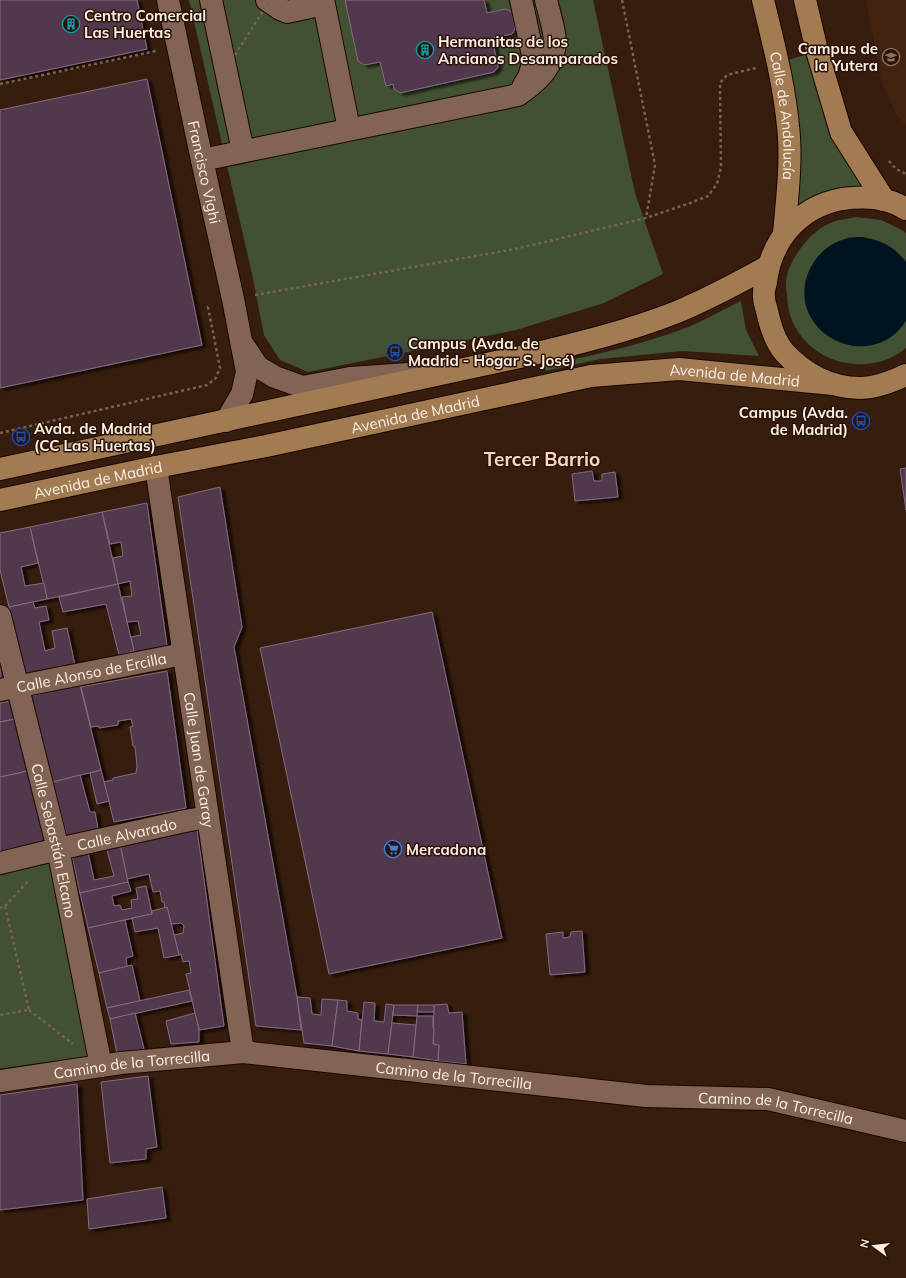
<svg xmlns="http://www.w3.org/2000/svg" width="906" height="1278" viewBox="0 0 906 1278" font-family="Mulish,sans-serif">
<defs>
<filter id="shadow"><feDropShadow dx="4.5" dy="2.5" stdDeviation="1" flood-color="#0009"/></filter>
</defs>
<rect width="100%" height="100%" fill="#361d0e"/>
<polygon fill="#422310" points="866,0 906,0 906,125 896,114 882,84"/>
<g fill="#415131">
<polygon points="189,0 345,0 358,61 364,65 380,62 386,86 393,84 394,89 400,93 494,72 498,67 492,38 512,34 515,29 512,12 506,9 487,13 484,0 593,0 635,193 663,274 604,303 516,330 308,372 280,360 264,335 252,274"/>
<polygon points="817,51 842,134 884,200 856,197 784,233 779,63"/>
<path d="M856 217 881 220 904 231 906 234V348C894 358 880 363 865 364 823 367 787 336 787 294 786 289 786 283 786 279 789 265 796 254 804 244 811 235 822 226 833 222 840 219 849 219 856 217Z"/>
<path d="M741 301 746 330 759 356 683 351 600 359 546 371 544 365C591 356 637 346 683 329 702 322 722 310 741 301Z"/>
<polygon points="58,849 101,1066 0,1081 0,862"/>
</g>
<path fill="#001321" d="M863 237C877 240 890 244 900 255 902 257 905 260 906 262 906 265 906 317 906 320 905 323 901 328 899 330 871 360 820 346 807 309 797 280 816 247 845 239 850 237 857 237 863 237Z"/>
<g fill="#51394e" stroke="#856a81" filter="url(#shadow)">
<polygon points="0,0 137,0 147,49 0,80"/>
<polygon points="345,0 484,0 487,13 506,9 512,12 515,29 512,34 492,38 498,67 494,72 400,93 394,89 393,84 386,86 380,62 364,65 358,61"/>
<polygon points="147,79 202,345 0,388 0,110"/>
<polygon points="906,468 906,510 900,469"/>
<polygon points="592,471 594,481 602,481 602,474 615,472 618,497 575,501 572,474"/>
<polygon points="220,487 242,627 234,647 297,997 301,1030 256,1026 178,497"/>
<polygon points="147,503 167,646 134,653 131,637 141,635 138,621 127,622 122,597 132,596 130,581 118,584 113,558 123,556 121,542 110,544 102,512"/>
<polygon points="102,512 118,584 47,599 30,527"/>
<polygon points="30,527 38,563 21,567 25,586 44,583 47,599 9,607 0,570 0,533"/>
<polygon points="118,584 134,651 119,655 106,604 63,612 59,597"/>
<polygon points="33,602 35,608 46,606 49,620 39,622 45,651 55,648 52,631 67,628 75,665 26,675 9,607"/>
<polygon points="432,612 502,938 329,974 260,648"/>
<polygon points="0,659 5,680 0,681"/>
<polygon points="167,671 186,808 114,822 104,782 113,780 113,778 136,773 137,766 135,747 133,746 130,727 133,726 131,719 118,721 118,725 99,728 99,726 91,727 81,687"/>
<polygon points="80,685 101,770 53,782 31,696"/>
<polygon points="10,701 15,719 0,722 0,703"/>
<polygon points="15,719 28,771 0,777 0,722"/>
<polygon points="101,770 109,801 97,804 90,773"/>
<polygon points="28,771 46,841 0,851 0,777"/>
<polygon points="80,775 90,812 95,812 98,829 67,836 53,782"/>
<polygon points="197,829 224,1026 199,1030 186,974 191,973 189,961 183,962 181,954 179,955 174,935 183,933 184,926 181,923 171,924 167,907 165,909 164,902 162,902 160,891 153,892 149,874 127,879 120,844"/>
<polygon points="120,844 128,882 80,893 72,856 88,852 94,880 114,876 106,847"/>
<polygon points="128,882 131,891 112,896 114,906 120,905 122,910 132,908 131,900 138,899 136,888 146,886 152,914 88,928 80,893"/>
<polygon points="167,907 179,955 164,958 158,928 135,932 132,918 152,914 152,911"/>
<polygon points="125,920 133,956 126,958 127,967 99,973 88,928"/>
<polygon points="582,931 585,972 550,975 546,934 563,932 563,938 570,937 571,932"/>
<polygon points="132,965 140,1001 107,1008 99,973"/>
<polygon points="189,990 192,1001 110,1019 107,1008"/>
<polygon points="297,997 310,998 312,1014 321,1015 322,999 338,1000 332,1046 304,1043"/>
<polygon points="338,1000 347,1001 347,1011 358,1013 358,1019 362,1020 359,1051 332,1046"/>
<polygon points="364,1002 375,1003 374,1021 384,1022 386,1004 394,1005 388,1054 359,1051"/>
<polygon points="447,1004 449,1013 462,1012 466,1064 438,1061 439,1045 433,1044 434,1005"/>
<polygon points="394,1005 418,1005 417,1016 393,1015"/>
<polygon points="418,1005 434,1005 434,1012 417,1012"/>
<polygon points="135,1013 144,1049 117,1054 110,1019"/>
<polygon points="195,1013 199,1030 199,1042 171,1044 166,1021"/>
<polygon points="417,1016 433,1016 433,1027 434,1029 433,1044 439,1045 438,1061 413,1057"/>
<polygon points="392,1023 416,1025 413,1057 388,1054"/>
<polygon points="148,1076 157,1147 146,1149 146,1159 110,1163 101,1082"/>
<polygon points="77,1084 83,1200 0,1210 0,1095"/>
<polygon points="162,1187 166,1218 89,1229 87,1199"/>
</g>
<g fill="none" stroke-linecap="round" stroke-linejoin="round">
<defs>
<g id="minor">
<path id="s1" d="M168 0 202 160 233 299 247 372 242 394 226 421"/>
<polyline points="211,0 243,151"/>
<polyline points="267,0 280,9 287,12 324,4 349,129"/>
<polyline points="521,0 534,60 529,77 523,87"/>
<path d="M202 160 518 95C538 81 555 66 555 40 554 28 549 12 546 0"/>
<polyline points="244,346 258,367 275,377 303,387 350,378 409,374"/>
<path id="s2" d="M156 467 243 1052"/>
<path id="s3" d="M0 616 58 849 101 1066"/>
<path id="s4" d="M0 690 183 654"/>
<path id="s5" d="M0 863 58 849 185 821 208 817"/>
<path id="s6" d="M0 1081 121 1063 243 1052 646 1096 768 1099 906 1131"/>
</g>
<g id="major">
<path id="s7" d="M763 0C773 42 784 83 788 126 792 160 787 200 784 233"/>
<polyline points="805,0 817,51 841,132 884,200"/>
<path d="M906 209C888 197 863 196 842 199 799 207 771 240 766 282 765 286 763 292 764 297 764 302 766 307 767 311 770 325 775 342 785 353 804 374 831 388 860 388 876 388 891 382 906 375"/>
<path d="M0 469 529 355C579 343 629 331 677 312 708 299 738 283 767 267"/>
<path id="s8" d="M0 500 156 467 266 446 591 376 679 369 833 384"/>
</g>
</defs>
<use href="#minor" stroke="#1c0600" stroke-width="24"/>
<use href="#major" stroke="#1c0600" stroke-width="24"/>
<g stroke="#776255" stroke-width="2.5" stroke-dasharray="3 3" stroke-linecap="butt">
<polyline points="622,0 655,165 646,218"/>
<polyline points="0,84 156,51"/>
<polyline points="889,161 896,169 906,174"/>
<polyline points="255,295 515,249 646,218 690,203 708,196 717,184 721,167 720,83 727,75 756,68"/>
<polyline points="0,433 207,385 215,379 220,368 208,307 211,306"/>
<polyline points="5,906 29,880"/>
<polyline points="0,908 5,906 29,1010 0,1015"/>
<polyline points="29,1010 73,1044"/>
</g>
<use href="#minor" stroke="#826454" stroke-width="22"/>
<use href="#major" stroke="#a27b53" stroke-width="22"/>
<polyline stroke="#776255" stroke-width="2.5" stroke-dasharray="3 3" stroke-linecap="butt" points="235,55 270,0"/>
</g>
<defs>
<symbol id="building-ring" viewBox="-11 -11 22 22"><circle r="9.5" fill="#2b1305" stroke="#0f9aa8" stroke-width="1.5"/><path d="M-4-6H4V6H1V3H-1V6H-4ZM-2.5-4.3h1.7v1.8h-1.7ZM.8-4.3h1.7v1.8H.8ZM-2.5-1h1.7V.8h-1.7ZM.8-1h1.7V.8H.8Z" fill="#0f9aa8"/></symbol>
<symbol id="university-ring" viewBox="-11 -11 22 22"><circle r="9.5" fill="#2b1305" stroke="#8d6e63" stroke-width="1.5"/><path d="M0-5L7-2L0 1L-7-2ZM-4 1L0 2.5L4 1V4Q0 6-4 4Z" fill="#8d6e63"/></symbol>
<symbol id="bus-ring" viewBox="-11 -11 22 22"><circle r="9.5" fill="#2b1305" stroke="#1a4fb4" stroke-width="1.5"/><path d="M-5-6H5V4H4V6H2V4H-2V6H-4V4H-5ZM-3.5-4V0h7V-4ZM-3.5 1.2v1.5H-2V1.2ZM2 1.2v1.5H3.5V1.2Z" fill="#1a4fb4"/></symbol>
<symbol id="supermarket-ring" viewBox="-11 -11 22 22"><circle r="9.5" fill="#2b1305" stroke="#3f7fe0" stroke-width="1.5"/><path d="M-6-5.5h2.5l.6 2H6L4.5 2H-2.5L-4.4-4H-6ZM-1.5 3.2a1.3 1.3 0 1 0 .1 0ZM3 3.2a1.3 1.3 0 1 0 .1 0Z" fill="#3f7fe0"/></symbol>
</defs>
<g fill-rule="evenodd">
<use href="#building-ring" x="61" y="14" width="20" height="20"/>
<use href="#building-ring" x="415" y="40" width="20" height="20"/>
<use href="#university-ring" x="881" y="47" width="20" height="20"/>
<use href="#bus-ring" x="385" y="342" width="20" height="20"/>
<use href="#bus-ring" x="851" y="411" width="20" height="20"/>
<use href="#bus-ring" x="11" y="427" width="20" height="20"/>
<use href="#supermarket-ring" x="383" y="839" width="20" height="20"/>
</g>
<g text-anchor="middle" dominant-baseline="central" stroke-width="3" stroke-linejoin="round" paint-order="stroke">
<g font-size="15" font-weight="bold" fill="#fdefe7" stroke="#2b1305" text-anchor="start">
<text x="84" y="15">Centro Comercial<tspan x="84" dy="17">Las Huertas</tspan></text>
<text x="438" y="41">Hermanitas de los<tspan x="438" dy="17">Ancianos Desamparados</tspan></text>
<text x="878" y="48" text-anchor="end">Campus de<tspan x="878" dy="17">la Yutera</tspan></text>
<text x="408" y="343">Campus (Avda. de<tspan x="408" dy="17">Madrid - Hogar S. José)</tspan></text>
<text x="848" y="412" text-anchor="end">Campus (Avda.<tspan x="848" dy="17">de Madrid)</tspan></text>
<text x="34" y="428">Avda. de Madrid<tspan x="34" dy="17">(CC Las Huertas)</tspan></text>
<text x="406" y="849">Mercadona</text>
</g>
<g font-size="15" fill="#fdefe7" stroke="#2b1305">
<text stroke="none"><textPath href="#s7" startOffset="118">Calle de Andalucía</textPath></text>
<text stroke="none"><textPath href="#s1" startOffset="176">Francisco Vighi</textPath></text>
<text stroke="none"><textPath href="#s8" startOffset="748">Avenida de Madrid</textPath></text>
<text stroke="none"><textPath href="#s8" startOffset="424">Avenida de Madrid</textPath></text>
<text stroke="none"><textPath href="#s8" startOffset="100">Avenida de Madrid</textPath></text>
<text stroke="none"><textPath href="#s4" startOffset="93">Calle Alonso de Ercilla</textPath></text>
<text stroke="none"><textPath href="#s2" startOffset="296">Calle Juan de Garay</textPath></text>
<text stroke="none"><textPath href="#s5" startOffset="130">Calle Alvarado</textPath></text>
<text stroke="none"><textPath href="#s3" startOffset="231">Calle Sebastián Elcano</textPath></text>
<text stroke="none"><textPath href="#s6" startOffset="133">Camino de la Torrecilla</textPath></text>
<text stroke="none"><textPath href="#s6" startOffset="457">Camino de la Torrecilla</textPath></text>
<text stroke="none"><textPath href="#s6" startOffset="781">Camino de la Torrecilla</textPath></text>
</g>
<g font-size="19" font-weight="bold" fill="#f9d6c4" stroke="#2b1305">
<text x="542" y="459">Tercer Barrio</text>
</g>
</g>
<g transform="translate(874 1246) rotate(285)" stroke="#2b1305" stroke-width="3" paint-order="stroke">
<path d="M0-3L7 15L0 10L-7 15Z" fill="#fdefe7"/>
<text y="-6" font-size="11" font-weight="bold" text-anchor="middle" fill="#fdefe7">N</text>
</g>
</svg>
